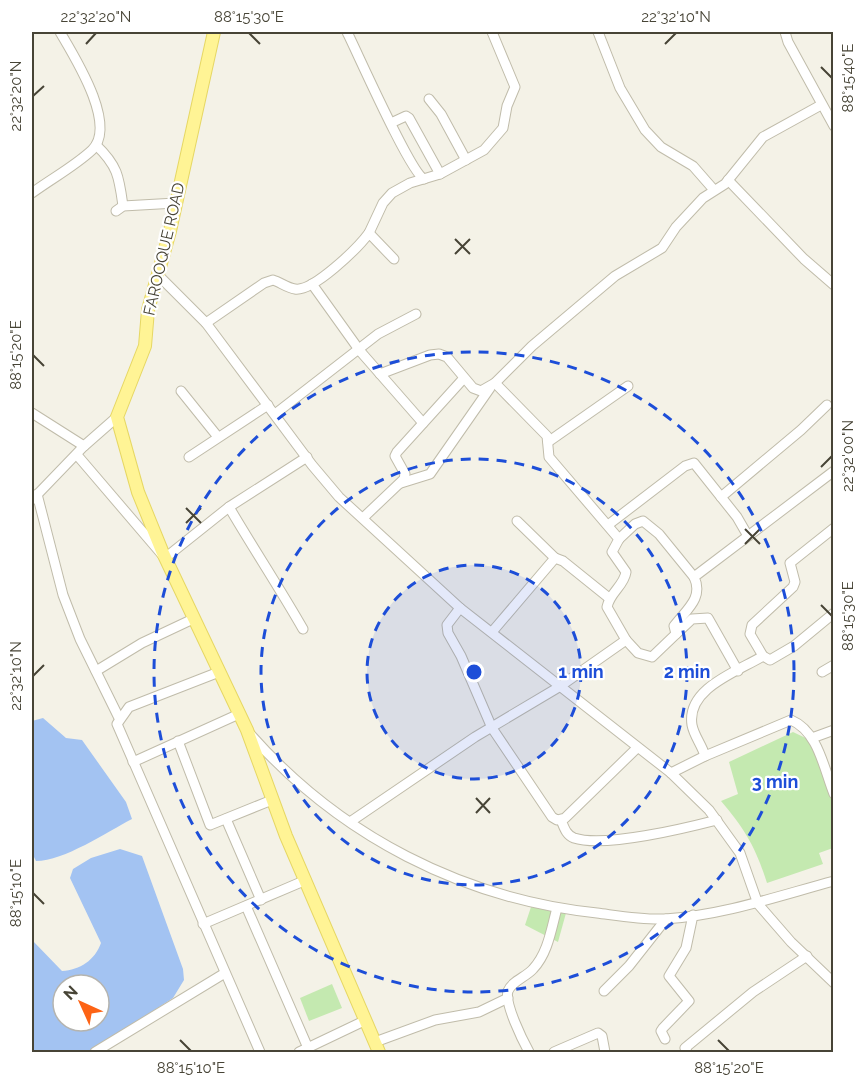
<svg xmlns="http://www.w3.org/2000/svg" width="865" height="1084" viewBox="0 0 865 1084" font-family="Raleway,sans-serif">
<rect width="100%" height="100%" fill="#f4f2e7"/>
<g fill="#c4e9b0">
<path d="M793 732 814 742 833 795V848L819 853 823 864 767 883C756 848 745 829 721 801L738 794 729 762Z"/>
<polygon points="531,907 566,913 558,942 525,925"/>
<polygon points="332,984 342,1008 309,1021 300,998"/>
</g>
<g fill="#a3c3f2" fill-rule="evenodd">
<path d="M43 718 66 738 82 740 126 802 132 819C107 832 64 861 36 861L32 853V721Z"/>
<path d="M120 849 142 856 183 969 184 980 173 998 90 1052H32V940L62 971C80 970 95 960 101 943L70 878 73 869 91 858ZM63 985H99V1021H63Z"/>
</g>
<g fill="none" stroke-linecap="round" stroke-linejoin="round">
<defs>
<g id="minor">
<path d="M347 32C358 54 410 172 424 179"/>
<polyline points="598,32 620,88 645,130 661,147 693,166 714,190"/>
<polyline points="785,32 788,42 834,126"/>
<polyline points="429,99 441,114 466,160"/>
<polyline points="391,123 406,116 409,118 440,174"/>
<path d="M96 145C118 166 119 177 123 206"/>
<polyline points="728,180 804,259 834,285"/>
<path d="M32 193C51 179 75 166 92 150 118 125 74 56 60 32"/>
<polyline points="116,211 123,206 176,203"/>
<polyline points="369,233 383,203 392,193 410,183 440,174 484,150 503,128 507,106 515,87 492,32"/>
<polyline points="158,275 206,323 312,465 339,497 460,608 671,773 709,810 740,853 758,904 791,942 834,983"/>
<polyline points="312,284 360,351 423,423"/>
<path d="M206 323 264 283 273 280C280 282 287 288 295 289 313 292 358 248 369 233L394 259"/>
<polyline points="380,374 430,355 439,354 447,357 473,388 481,391 495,383 532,346 615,276 662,248 676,227 703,198 725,184 763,137 821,105"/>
<polyline points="181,391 218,437"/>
<polyline points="32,413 84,446"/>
<polyline points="275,414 378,334 416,314"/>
<polyline points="548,442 628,386"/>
<polyline points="77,455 165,558 229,507 307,457"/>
<polyline points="189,457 268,405"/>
<polyline points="401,483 430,474 490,388"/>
<polyline points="37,494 63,595 80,639 119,718"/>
<polyline points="721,497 801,430 827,405"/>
<polyline points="32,500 84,446 117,417"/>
<path d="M229 507C253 548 279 587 303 629"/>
<polyline points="364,517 404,479 405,474 395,456 397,452 464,378"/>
<polyline points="517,521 555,558"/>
<polyline points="608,525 685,466 694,463 737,517 748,536"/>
<polyline points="834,528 790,563 795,582 793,587 752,625 750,634 763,656 770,660 794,646 834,613"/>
<polyline points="619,539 635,524 643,521 659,534 694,577"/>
<polyline points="460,608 447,625 448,633 461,656 492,728 552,817 557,820 565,818 637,748"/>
<polyline points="492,632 555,558 563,561 609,598"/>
<polyline points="676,634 692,619 708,618 738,671"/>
<path d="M626 640 638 653 652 657 676 634 674 626C686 610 704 598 694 577L834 471"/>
<polyline points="96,671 142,643 193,619"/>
<polyline points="219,672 129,707 117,724 260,1052"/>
<polyline points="822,672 834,665"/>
<path d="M250 734C340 836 463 899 597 913 620 916 643 920 665 919 724 915 778 896 834 881"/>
<polyline points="812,738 834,730"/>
<polyline points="178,741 210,825 272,800"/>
<path d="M705 756C702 745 694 736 692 725 686 688 739 671 763 656"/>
<polyline points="133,762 239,714"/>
<path d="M671 773 705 756 791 720C818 731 824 769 834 794"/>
<polyline points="226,819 261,900"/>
<path d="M561 820C564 827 566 835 574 838 604 848 686 828 717 820"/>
<path d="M350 822 475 737 559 687 626 640 607 607C610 592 624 586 626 572L612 552 619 539 549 457 547 436 495 383"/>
<polyline points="246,906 308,1048"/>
<polyline points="203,924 306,880"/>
<polyline points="604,991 629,966 666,919"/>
<polyline points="665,1039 661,1031 663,1028 689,1001 669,976 686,948 693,915"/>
<polyline points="375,1042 435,1020 479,1012 508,998"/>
<polyline points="95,1052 225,973"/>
<polyline points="299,1052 364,1021"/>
<path d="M529 1052C523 1041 504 1003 508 991 512 981 526 977 533 969 548 953 551 930 557 908"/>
<polyline points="554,1052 598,1033 602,1036 605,1052"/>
<polyline points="687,1052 685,1048 753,992 807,956"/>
</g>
<polyline id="major" points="214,32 170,231 148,310 145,346 117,417 138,492 162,551 247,730 286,836 379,1052"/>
</defs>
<use href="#minor" stroke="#c0bcaa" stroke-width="11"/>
<use href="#major" stroke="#e6d764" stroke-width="14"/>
<use href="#minor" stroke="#fff" stroke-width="9"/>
<use href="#major" stroke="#fff495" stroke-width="12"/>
</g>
<path fill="none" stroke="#474436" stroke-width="2" d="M249 33 260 44M86 44 96 33M665 44 676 33M821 67 832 78M33 96 44 86M455 239 470 254M455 254 470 239M33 355 44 366M821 467 832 456M186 508 201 523M186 523 201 508M745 529 760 544M745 544 760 529M821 605 832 616M33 676 44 665M476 798 490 813M476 813 490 798M33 893 44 904M180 1040 191 1051M718 1040 729 1051"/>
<circle cx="474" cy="672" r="107" fill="#1d4ed8" fill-opacity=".12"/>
<g fill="none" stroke="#1d4ed8" stroke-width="3" stroke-dasharray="10 8">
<circle cx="474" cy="672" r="107"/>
<circle cx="474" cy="672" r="213"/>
<circle cx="474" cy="672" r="320"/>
</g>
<g text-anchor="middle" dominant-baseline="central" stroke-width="4.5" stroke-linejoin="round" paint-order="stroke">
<g font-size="16" fill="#474436" stroke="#fff">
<text transform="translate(164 249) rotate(-77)">FAROOQUE ROAD</text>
</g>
</g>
<circle cx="474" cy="672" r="9" fill="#1d4ed8" stroke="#fff" stroke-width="3"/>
<g font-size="18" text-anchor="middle" font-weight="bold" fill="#1d4ed8" stroke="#fff" stroke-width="4.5" stroke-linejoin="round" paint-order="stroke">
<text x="581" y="678">1 min</text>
<text x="687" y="678">2 min</text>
<text x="775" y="788">3 min</text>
</g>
<rect width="865" height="1084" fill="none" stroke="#ffffff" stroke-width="66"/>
<g transform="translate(81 1003) rotate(315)"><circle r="28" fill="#ffffff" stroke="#b5b4af" stroke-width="1.5"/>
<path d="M0-4.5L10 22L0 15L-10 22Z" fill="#fd6315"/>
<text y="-9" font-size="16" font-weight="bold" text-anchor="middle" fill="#474436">N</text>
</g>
<rect x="33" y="33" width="799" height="1018" fill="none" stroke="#474436" stroke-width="2"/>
<g font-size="15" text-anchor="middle" fill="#474436">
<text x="96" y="22">22°32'20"N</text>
<text x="249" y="22">88°15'30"E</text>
<text x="676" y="22">22°32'10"N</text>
<text transform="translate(848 78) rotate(-90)" y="5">88°15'40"E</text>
<text transform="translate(16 96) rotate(-90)" y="5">22°32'20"N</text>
<text transform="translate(16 355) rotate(-90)" y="5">88°15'20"E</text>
<text transform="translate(848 456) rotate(-90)" y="5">22°32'00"N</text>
<text transform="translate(848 616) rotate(-90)" y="5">88°15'30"E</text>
<text transform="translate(16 676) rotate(-90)" y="5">22°32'10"N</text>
<text transform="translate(16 893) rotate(-90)" y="5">88°15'10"E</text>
<text x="191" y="1073">88°15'10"E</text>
<text x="729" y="1073">88°15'20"E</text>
</g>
</svg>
